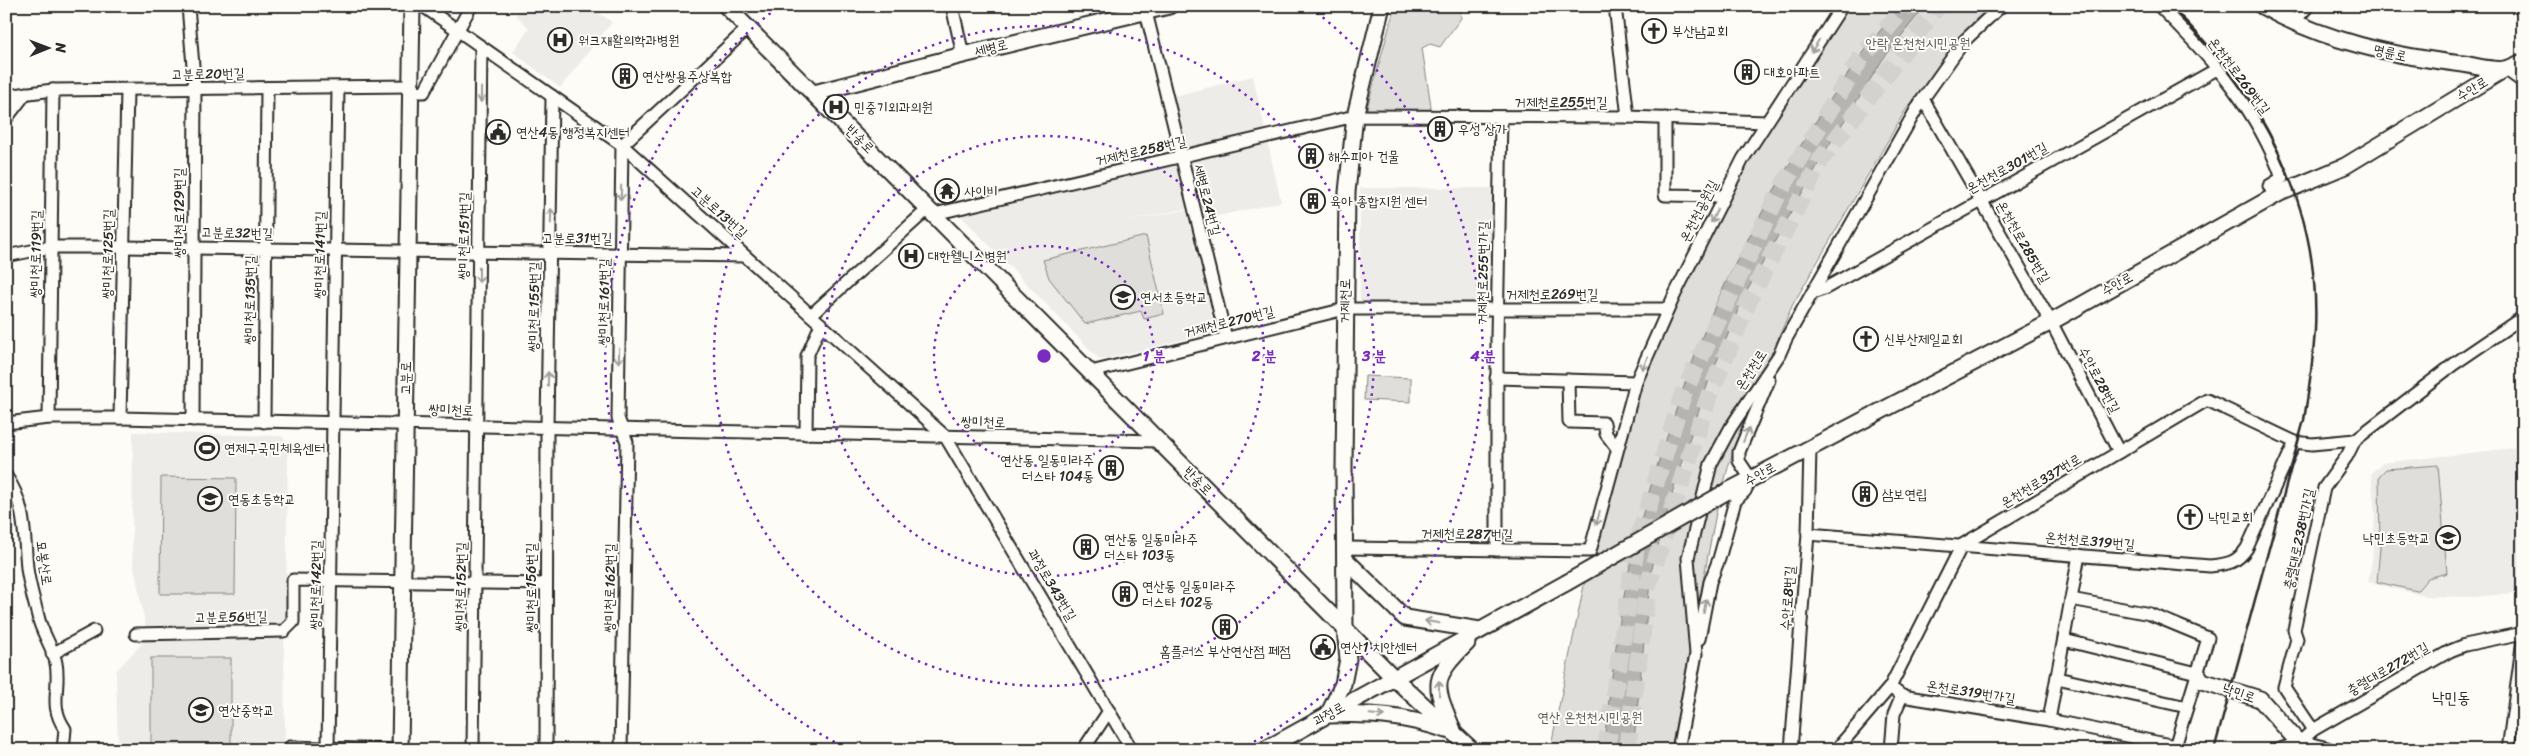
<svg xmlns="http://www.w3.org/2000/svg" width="2529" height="756" viewBox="0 0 2529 756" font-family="Sriracha,'Poor Story',sans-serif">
<rect width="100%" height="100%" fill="#fdfcf7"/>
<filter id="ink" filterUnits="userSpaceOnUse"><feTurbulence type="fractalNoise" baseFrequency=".02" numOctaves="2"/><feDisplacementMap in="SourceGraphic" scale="10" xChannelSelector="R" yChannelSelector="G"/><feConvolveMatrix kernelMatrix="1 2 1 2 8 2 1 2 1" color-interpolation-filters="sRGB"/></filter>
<g filter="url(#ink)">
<g fill="#edece8">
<polygon points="523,6 588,6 612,22 560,88 513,52 529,28 516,15"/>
<polygon points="1253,76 1281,202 1204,219 1199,206 1116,223 1186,210 1216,332 1100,360 962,217 961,212 1189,157 1174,96"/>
<polygon points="1360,188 1493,188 1491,296 1486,303 1363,304 1360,299"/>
<polygon points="133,432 281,436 288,443 286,620 278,627 146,629 132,555"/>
<polygon points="2523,447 2523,592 2475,597 2425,596 2368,582 2372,562 2375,514 2371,473 2382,463"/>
<polygon points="284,636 285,750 118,750 116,671 146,639"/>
</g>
<g fill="#dfdeda" stroke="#858482">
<polygon points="1395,6 1460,6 1461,18 1440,47 1430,44 1422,48 1431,106 1429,112 1370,111 1367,108"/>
<polygon points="1845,6 1991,6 1975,20 1905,111 1792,306 1749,408 1729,464 1716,513 1671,750 1550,750 1590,556 1638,382 1725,198"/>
<polygon points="1146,236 1164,314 1144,319 1141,311 1085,324 1049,278 1043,260"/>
<polygon points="1365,376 1411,378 1411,402 1364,400"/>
<polygon points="2438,465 2447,573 2428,578 2417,591 2377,582 2380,547 2379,476 2386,469"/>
<polygon points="161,477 236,478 235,594 160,594"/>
<rect x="151" y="658" width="80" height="92"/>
</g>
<path fill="#b5b4b1" stroke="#7e7d7b" d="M1900 6H1925L1883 59 1829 145 1743 298 1708 383 1677 476 1651 572 1633 750H1603C1610 693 1616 636 1627 580 1637 529 1652 479 1669 431 1684 386 1699 340 1719 297 1768 194 1827 94 1900 6Z"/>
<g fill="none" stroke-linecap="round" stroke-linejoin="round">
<g stroke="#d3d2ce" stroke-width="18" stroke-dasharray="18 9" stroke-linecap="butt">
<polyline points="1606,750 1636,546 1683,394 1778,194 1861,58 1906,6"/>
<polyline points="1627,750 1648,585 1710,393 1751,296 1822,158 1938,6"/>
</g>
<defs>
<g id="minor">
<polyline points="188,6 195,90 193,420"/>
<polyline points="423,6 622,145 945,436 1132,750"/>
<polyline points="952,6 963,55"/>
<polyline points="1615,6 1628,117"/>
<path d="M2159 6C2210 56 2258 110 2282 178L2269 186 2275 196"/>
<polyline points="1146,12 1226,338"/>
<polyline points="2294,22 2308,6"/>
<polyline points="2505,69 2523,82"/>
<polyline points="410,92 424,92 471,6"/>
<polyline points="6,96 53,90 411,86"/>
<polyline points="1923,99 2051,322 2119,452"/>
<polyline points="1665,118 1665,195 1723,196"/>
<polyline points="6,119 26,93"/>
<polyline points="622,145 748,28"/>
<polyline points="934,214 1355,116 1628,117 1766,122"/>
<polyline points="6,256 51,247 123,247 745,256"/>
<polyline points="1812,293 1824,289 2217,69"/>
<polyline points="811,315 928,209"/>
<polyline points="1091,372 1345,309 1668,309"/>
<polyline points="1496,378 1636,382"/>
<polyline points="1568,380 1569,422 1604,423 1606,434 1616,447"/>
<polyline points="49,418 53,90"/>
<polyline points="120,418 127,90"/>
<polyline points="264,422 267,89"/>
<polyline points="6,423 49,418 120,418 1158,441"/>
<polyline points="806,434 807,356 821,324"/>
<path d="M6 476C26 504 24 535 27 568 29 584 34 601 38 616 41 632 53 647 56 663 61 689 48 704 65 729L63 750"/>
<path d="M1808 534 2210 566C2228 564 2237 563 2247 548L2295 442"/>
<polyline points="1344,548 1590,551 1636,382 1674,296 1743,159 1842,6"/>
<polyline points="1497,550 1497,338 1501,117"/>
<polyline points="2071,599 2150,614 2208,638 2174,750"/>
<polyline points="136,634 284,631 293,622 293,580 546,584"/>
<polyline points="1699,639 1710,582 1719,559 1735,501 1745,491 1751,479 1739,461 1739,452 1769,380"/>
<polyline points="2064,640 2197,673"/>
<polyline points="52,654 94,631"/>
<polyline points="2057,678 2187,707"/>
<polyline points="1890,687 1902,696 2049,720 2175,746"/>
<polyline points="2049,720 2079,555"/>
<polyline points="2313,730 2284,687 2297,639 2294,630 2324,488 2347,456 2355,440 2454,364 2523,317"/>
<polyline points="328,748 338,88"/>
<polyline points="290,750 290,747 391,750"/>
<polyline points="473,750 481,47"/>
<polyline points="546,750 547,427 552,96"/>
<polyline points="621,750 627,442 618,418 622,145"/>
<polyline points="1083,750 1109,711"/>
<polyline points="1678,750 1696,654 1688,558 1711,464 1731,427 1779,355 1786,339 1920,103 1964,41 2001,6"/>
<polyline points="1791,750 1808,534 1810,448"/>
<polyline points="1836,750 1890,687 1962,545 2207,400 2295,442 2312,444 2355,440"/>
<polyline points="1891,750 1894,714 1902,696"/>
<polyline points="2277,750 2299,743 2313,730 2450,651 2465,645 2523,633"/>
<polyline points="2508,750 2523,639"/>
</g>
<g id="major">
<polyline points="726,6 1394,678 1472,750"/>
<path d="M1382 6 1355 116 1347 192 1344 468 1345 629 1348 659 1343 684 1328 715C1370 713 1407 716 1446 730"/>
<path d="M2262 6C2323 41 2394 56 2463 64 2476 66 2493 71 2505 69 2511 68 2517 64 2523 62"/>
<polyline points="814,93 963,55 1169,6"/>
<polyline points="1726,492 2051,322 2280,193 2345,166 2505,69"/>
<polyline points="1345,559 1405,618 1480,630"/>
<polyline points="2197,673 2202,681 2260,699 2299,743 2327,750"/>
<path d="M1453 730C1434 684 1430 680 1467 643"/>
<polyline points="400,750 412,6"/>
<polyline points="1264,750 1566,583"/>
</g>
</defs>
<use href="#minor" stroke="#2b2b2b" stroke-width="15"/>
<use href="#major" stroke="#2b2b2b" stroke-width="19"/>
<use href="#minor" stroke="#fdfcf7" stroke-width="11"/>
<use href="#major" stroke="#fdfcf7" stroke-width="15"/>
<path stroke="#2b2b2b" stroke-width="2.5" d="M2170 6C2260 91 2321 204 2315 330 2313 361 2309 390 2304 420L2214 750"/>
<defs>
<polyline id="major-bridge" points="1566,583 1726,492"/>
</defs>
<use href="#major-bridge" stroke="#2b2b2b" stroke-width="19" stroke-linecap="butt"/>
<use href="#major-bridge" stroke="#fdfcf7" stroke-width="15"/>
</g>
<defs><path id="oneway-shaft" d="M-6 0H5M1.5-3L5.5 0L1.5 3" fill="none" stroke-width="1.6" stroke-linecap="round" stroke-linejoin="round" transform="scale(1.25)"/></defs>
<g stroke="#9e9e9b">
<use href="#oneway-shaft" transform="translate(1815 46) rotate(123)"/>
<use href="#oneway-shaft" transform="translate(481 95) rotate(91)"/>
<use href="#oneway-shaft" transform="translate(621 193) rotate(91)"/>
<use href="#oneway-shaft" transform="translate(551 216) rotate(-89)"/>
<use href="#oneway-shaft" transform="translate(1714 216) rotate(116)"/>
<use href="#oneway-shaft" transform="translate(479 275) rotate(90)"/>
<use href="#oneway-shaft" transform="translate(619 356) rotate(91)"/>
<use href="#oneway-shaft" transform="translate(1645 363) rotate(114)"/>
<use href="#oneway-shaft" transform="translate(548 379) rotate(-89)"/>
<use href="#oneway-shaft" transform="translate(1746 435) rotate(-68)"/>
<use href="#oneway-shaft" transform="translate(1598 518) rotate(104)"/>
<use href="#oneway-shaft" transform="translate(1705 606) rotate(-79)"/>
<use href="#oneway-shaft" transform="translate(1432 622) rotate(-171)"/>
<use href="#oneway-shaft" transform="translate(1439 688) rotate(-91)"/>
<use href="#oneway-shaft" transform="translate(1377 715) rotate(6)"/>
</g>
</g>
<g fill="none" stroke="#7b2cbf" stroke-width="2.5" stroke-dasharray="2.5 5">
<circle cx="1044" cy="356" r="110"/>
<circle cx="1044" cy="356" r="220"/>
<circle cx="1044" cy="356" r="330"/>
<path d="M848 749A439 439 0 0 1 777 8M1311 8A439 439 0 0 1 1240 749"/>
</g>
<defs>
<symbol id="church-ring" viewBox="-11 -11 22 22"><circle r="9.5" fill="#fdfcf7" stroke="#2b2b2b" stroke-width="1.5"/><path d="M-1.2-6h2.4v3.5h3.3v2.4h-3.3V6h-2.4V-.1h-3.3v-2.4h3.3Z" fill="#2b2b2b"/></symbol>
<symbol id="hospital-ring" viewBox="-11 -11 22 22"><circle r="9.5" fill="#fdfcf7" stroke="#2b2b2b" stroke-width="1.5"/><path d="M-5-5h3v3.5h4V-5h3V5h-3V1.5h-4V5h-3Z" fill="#2b2b2b"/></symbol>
<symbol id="building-ring" viewBox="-11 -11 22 22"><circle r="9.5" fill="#fdfcf7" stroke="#2b2b2b" stroke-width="1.5"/><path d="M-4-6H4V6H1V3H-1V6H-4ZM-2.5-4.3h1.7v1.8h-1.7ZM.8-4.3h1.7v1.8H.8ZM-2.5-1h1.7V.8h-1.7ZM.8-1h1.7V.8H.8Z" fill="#2b2b2b"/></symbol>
<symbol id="civic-ring" viewBox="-11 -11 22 22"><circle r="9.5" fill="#fdfcf7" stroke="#2b2b2b" stroke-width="1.5"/><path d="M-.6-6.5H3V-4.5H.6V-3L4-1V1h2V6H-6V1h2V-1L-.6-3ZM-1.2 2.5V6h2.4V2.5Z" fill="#2b2b2b"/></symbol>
<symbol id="temple-ring" viewBox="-11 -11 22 22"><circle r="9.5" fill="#fdfcf7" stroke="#2b2b2b" stroke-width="1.5"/><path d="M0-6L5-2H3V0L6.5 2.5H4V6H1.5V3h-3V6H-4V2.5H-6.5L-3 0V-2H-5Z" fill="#2b2b2b"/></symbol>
<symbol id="school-ring" viewBox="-11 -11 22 22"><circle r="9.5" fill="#fdfcf7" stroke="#2b2b2b" stroke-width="1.5"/><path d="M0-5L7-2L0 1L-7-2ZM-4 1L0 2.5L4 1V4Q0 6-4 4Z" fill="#2b2b2b"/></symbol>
<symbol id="stadium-ring" viewBox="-11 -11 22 22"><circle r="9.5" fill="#fdfcf7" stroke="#2b2b2b" stroke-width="1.5"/><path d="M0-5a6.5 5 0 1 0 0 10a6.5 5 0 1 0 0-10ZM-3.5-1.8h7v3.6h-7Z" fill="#2b2b2b"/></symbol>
</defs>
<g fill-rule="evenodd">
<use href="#church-ring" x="1640" y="17" width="28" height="28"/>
<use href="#hospital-ring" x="546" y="26" width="28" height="28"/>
<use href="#building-ring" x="1733" y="58" width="28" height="28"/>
<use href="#building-ring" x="611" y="62" width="28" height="28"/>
<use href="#hospital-ring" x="822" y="93" width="28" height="28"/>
<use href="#building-ring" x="1426" y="115" width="28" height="28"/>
<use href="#civic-ring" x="484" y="118" width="28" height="28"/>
<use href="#building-ring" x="1297" y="142" width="28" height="28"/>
<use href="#temple-ring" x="933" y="177" width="28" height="28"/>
<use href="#building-ring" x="1299" y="187" width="28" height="28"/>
<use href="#hospital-ring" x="897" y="242" width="28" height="28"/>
<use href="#school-ring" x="1109" y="283" width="28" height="28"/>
<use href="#church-ring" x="1852" y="325" width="28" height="28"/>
<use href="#stadium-ring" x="193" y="434" width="28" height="28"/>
<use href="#building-ring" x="1097" y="454" width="28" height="28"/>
<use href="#building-ring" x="1851" y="480" width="28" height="28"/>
<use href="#school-ring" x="196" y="485" width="28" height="28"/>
<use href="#church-ring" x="2176" y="503" width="28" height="28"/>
<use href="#school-ring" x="2434" y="524" width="28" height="28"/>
<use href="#building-ring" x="1072" y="533" width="28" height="28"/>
<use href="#building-ring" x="1111" y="580" width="28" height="28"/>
<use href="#building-ring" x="1211" y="613" width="28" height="28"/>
<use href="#civic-ring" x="1309" y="633" width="28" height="28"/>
<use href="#school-ring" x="187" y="696" width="28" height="28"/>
</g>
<g text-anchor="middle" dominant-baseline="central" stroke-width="4" stroke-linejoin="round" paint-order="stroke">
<g font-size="14" fill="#2b2b2b" stroke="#fdfcf7" text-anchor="start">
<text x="1672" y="31">부산남교회</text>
<text x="578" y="40">워크재활의학과병원</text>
<text x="1764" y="72">대호아파트</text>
<text x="642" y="76">연산쌍용주상복합</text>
<text x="854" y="107">민중기외과의원</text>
<text x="1458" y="129">우성 상가</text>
<text x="516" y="132">연산4동 행정복지센터</text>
<text x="1328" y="156">해수피아 건물</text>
<text x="964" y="191">사이비</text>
<text x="1330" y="201">육아 종합지원 센터</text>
<text x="928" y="256">대한웰니스병원</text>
<text x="1140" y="297">연서초등학교</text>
<text x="1884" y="339">신부산제일교회</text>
<text x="224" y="448">연제구국민체육센터</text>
<text x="1094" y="460" text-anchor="end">연산동 일동미라주<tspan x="1094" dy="16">더스타 104동</tspan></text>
<text x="1882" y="494">삼보연립</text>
<text x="228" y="499">연동초등학교</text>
<text x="2208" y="517">낙민교회</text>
<text x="2430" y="538" text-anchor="end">낙민초등학교</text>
<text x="1104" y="539">연산동 일동미라주<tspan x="1104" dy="16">더스타 103동</tspan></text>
<text x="1142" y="586">연산동 일동미라주<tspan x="1142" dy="16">더스타 102동</tspan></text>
<text x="1340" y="647">연산1 치안센터</text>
<text x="1225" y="651" text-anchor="middle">홈플러스 부산연산점 페점</text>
<text x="218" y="710">연산중학교</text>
</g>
<g font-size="14" fill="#585857" stroke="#fdfcf7">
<text x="1918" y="43">안락 온천천시민공원</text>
<text x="1590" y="717">연산 온천천시민공원</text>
</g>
<g font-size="14" fill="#2b2b2b" stroke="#fdfcf7">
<text transform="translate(991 48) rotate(-13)">세병로</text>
<text transform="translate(2390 53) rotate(13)">명륜로</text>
<text transform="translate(208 74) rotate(-1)">고분로20번길</text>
<text transform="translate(2239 76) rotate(53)">온천천로269번길</text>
<text transform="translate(2472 89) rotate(-31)">수안로</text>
<text x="1561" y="102">거제천로255번길</text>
<text transform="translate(860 139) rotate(45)">반송로</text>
<text transform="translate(1141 151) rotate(-13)">거제천로258번길</text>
<text transform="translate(2007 168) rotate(-29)">온천천로301번길</text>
<text transform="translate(1207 200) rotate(76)">세병로24번길</text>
<text transform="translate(1699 211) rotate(-63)">온천천공원길</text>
<text transform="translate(719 212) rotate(42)">고분로13번길</text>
<text transform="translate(179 213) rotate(-90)">쌍미천로129번길</text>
<text transform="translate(237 233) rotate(1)">고분로32번길</text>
<text transform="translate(464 236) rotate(-89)">쌍미천로151번길</text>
<text x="577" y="238">고분로31번길</text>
<text transform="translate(2023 242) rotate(60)">온천천로285번길</text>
<text transform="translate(36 254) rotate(-89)">쌍미천로119번길</text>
<text transform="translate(108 254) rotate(-89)">쌍미천로125번길</text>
<text transform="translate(320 255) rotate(-89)">쌍미천로141번길</text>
<text transform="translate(1483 273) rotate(-89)">거제천로255번가길</text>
<text transform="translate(2117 284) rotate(-29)">수안로</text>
<text x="1552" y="294">거제천로269번길</text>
<text transform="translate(250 300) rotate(-89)">쌍미천로135번길</text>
<text transform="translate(1345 301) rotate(-89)">거제천로</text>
<text transform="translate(604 302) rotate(-89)">쌍미천로161번길</text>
<text transform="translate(534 307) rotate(-89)">쌍미천로155번길</text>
<text transform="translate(1229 322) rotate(-14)">거제천로270번길</text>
<text transform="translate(1751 370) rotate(-57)">온천천로</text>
<text transform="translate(406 378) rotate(-89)">고분로</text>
<text transform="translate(2099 380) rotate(62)">수안로28번길</text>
<text transform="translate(451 410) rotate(2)">쌍미천로</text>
<text transform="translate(983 422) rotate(1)">쌍미천로</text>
<text transform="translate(1760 474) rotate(-28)">수안로</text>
<text transform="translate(1198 481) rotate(45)">반송로</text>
<text transform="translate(2041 481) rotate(-31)">온천천로337번로</text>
<text transform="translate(1467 534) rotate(1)">거제천로287번길</text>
<text transform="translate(2299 539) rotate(-78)">충렬대로238번가길</text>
<text transform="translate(2090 541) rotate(5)">온천천로319번길</text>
<text transform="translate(44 563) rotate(82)">묘봉산로</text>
<text transform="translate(316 585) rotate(-89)">쌍미천로142번길</text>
<text transform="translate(1052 585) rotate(59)">과정로343번길</text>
<text transform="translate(461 587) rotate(-89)">쌍미천로152번길</text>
<text transform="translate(531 588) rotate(-90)">쌍미천로156번길</text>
<text transform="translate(610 588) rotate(-89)">쌍미천로162번길</text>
<text transform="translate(1788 598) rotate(-86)">수안로8번길</text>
<text transform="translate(231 617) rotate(-1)">고분로56번길</text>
<text transform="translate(2388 669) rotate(-30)">충렬대로272번길</text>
<text transform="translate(1971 692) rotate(9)">온천로319번가길</text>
<text transform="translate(2239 693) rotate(19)">낙민로</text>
<text transform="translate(1329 714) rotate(-29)">과정로</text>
</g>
<g font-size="16" fill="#2b2b2b" stroke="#fdfcf7">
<text x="2451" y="697">낙민동</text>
</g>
</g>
<circle cx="1044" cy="356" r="8" fill="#7b2cbf" stroke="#fdfcf7" stroke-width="2.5"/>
<g font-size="15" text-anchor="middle" font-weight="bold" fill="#7b2cbf" stroke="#fdfcf7" stroke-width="4" stroke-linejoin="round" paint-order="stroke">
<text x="1154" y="361">1 분</text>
<text x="1264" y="361">2 분</text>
<text x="1374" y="361">3 분</text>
<text x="1483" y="361">4 분</text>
</g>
<rect width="2529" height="756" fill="none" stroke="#fdfcf7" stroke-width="25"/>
<rect x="12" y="12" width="2504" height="731" fill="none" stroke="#2b2b2b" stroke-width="2" filter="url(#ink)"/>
<g transform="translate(48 48) rotate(89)" stroke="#fdfcf7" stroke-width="4" paint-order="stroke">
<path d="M0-4L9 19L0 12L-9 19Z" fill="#2b2b2b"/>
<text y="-8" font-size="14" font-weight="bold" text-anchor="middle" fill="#2b2b2b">N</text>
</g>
</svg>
